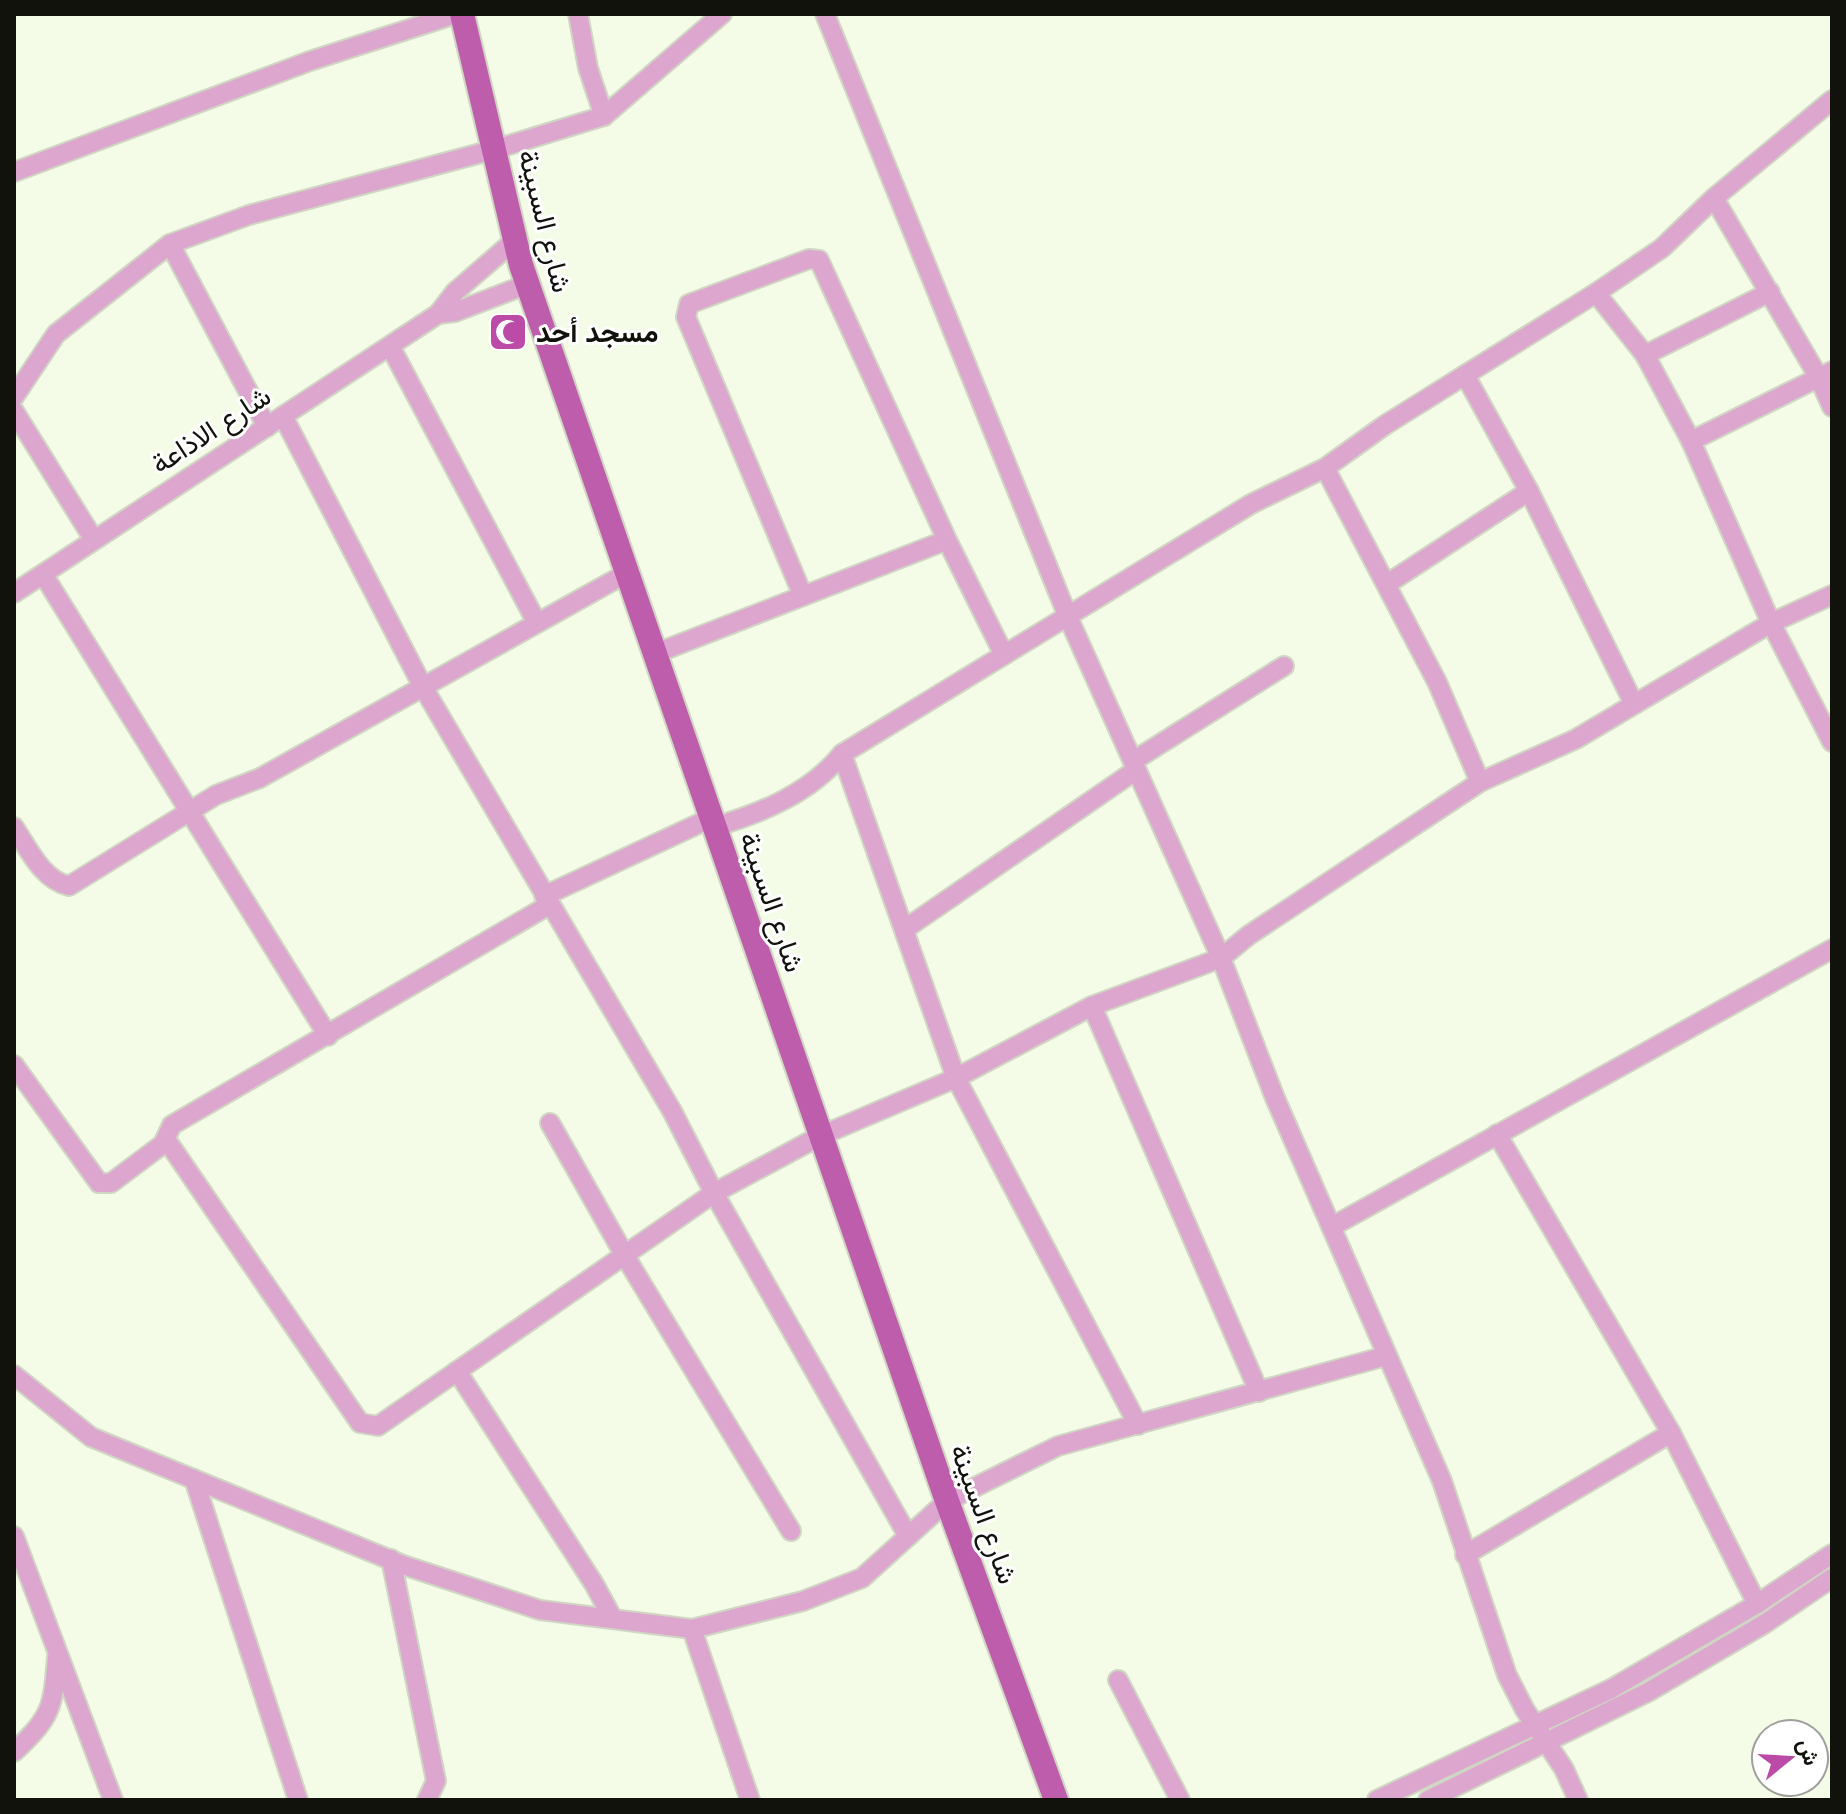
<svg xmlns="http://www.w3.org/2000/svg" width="1846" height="1814" viewBox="0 0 1846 1814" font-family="Helvetica,Vazirmatn,sans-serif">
<rect width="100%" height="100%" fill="#f4fbe6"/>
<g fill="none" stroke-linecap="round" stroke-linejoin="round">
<defs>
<g id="minor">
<polyline points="578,14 588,68 604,116"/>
<polyline points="825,14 1068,617 1221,958 1275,1098 1442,1481 1507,1675 1525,1710 1564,1769 1578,1800"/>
<polyline points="14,172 310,61 456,14"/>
<polyline points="1714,198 1819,378 1832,407"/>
<polyline points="170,244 267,427"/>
<polyline points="1596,293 1645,355 1691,441 1771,623 1832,742"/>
<polyline points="438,314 455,312 528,284"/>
<polyline points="390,346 537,623"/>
<polyline points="1645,355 1770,292"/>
<polyline points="1465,375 1529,491 1634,704"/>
<polyline points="14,397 56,334 170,244 249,215 496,149 604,116 722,14"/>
<polyline points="14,411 94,540"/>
<polyline points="283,416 423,687 672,1111 714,1193 820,1136 956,1078 1138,1425"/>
<polyline points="1691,441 1832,371"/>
<polyline points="947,540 803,596 686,317 689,304 809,259 819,260 947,540 1004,655"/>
<polyline points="43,574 328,1036"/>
<polyline points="1387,584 1529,491"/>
<polyline points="14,593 438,314 455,292 515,240"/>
<polyline points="654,654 803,596"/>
<polyline points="842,754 956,1078 1092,1006 1221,958 1249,935 1480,782 1437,682 1325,468"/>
<polyline points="1133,761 1284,666"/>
<polyline points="1480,782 1576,739 1771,623 1832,595"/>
<path d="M14 827C28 848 42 880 69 886L216 795 260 778 627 573"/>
<path d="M714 827C762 813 810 793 842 754L1251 504 1325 468 1385 425 1596 293 1662 248 1714 198 1832 100"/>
<polyline points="544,896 711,818"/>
<polyline points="905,929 1136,770"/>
<polyline points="1092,1006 1259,1392"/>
<polyline points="14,1065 99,1183 111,1183 163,1144 170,1145 360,1423 378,1426 714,1193 908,1536"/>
<polyline points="550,1123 625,1256 791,1531"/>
<polyline points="1497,1134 1671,1433 1757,1604"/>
<polyline points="163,1144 172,1125 549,905"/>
<polyline points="1333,1226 1832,949"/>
<polyline points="457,1371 594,1584 613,1619"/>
<polyline points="14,1375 91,1437 403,1565 540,1610 692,1629 803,1601 862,1578 947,1501 1058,1446 1386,1356"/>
<polyline points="194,1479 298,1800"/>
<polyline points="14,1536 113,1800"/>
<polyline points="1465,1555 1671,1433"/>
<polyline points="391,1559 436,1781 427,1800"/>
<polyline points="692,1629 750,1800"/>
<polyline points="1118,1680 1180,1800"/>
<path d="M14 1752C52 1716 53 1708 57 1657"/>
<polyline points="1377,1800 1611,1689 1757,1604 1832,1554"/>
<polyline points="1428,1800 1648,1692 1764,1624 1832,1578"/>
</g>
<polyline id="major" points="462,14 521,265 947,1501 1056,1800"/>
</defs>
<use href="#minor" stroke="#d0d6c3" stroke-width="22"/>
<use href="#major" stroke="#d0d6c3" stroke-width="28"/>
<use href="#minor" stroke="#dca6cf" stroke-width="18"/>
<use href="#major" stroke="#be5dab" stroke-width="24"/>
</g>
<defs>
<symbol id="mosque-square" viewBox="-11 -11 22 22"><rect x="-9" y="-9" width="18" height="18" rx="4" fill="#bb4ba7" stroke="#fff"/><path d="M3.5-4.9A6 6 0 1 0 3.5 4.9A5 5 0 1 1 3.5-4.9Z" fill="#fff"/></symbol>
</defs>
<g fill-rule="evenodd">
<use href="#mosque-square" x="486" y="310" width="44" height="44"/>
</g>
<g text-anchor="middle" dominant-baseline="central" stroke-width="6" stroke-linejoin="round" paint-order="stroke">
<g font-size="28" fill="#10120b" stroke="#fff">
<text transform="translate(545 221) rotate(76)">شارع السبينة</text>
<text transform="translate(211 430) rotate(-33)">شارع الاذاعة</text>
<text transform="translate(772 902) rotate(71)">شارع السبينة</text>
<text transform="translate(984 1514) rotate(70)">شارع السبينة</text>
</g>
<g font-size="28" font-weight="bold" fill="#10120b" stroke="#fff" text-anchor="start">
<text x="536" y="332">مسجد أحد</text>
</g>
</g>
<rect width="1846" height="1814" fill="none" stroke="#10120b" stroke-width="32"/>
<g transform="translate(1790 1758) rotate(72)"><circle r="38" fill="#ffffff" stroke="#9fa09d" stroke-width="2"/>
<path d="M0-6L14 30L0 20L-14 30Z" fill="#bb4ba7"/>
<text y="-12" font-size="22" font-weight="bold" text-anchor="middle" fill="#10120b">ش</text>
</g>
</svg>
